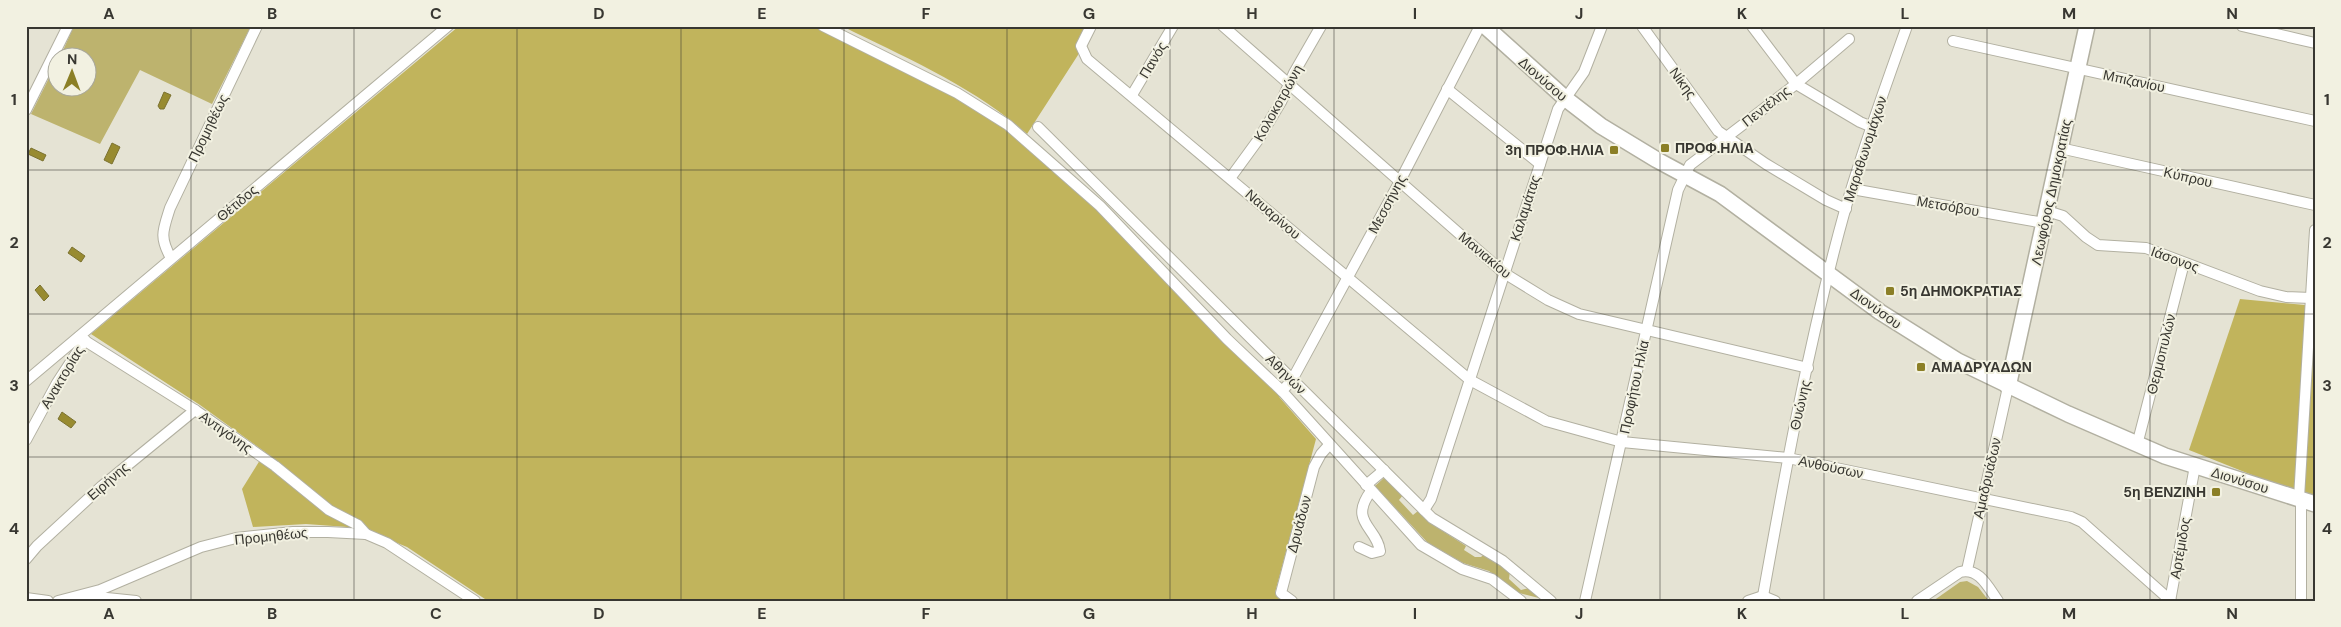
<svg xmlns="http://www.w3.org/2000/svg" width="2341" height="627" viewBox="0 0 2341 627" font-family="'DM Sans',sans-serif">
<rect width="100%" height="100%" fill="#e5e3d4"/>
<g fill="#bdb36e">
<polygon points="74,26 251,26 212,104 140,70 100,144 31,114 57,62 58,88 88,88 88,58 60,57"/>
<polygon points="1385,477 1403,495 1399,500 1413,515 1418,511 1435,526 1466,546 1464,550 1475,557 1481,557 1484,554 1510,571 1509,579 1521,590 1529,588 1539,598 1519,593 1489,571 1463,563 1428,543 1375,486"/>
<polygon points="1967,581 1978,587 1989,601 1933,601 1960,582"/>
</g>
<g fill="#c1b45c">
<polygon points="459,26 819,26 927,79 995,120 1069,179 1272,385 1280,398 1316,439 1275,593 1285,601 488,601 407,547 361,528 306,524 253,527 242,489 265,452 200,405 91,334"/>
<path d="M842 26H1086L1079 37 1078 55 1027 134C973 86 906 58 842 26Z"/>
<polygon points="2240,299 2315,306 2315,500 2189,450"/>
</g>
<g fill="#988b30" stroke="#7b7230">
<polygon points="164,92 171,95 164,109 160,109 158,106"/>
<polygon points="112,143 120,147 112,164 104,160"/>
<polygon points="31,148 46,155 43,161 28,154"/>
<polygon points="72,247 85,256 81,262 68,253"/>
<polygon points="40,285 49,296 44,301 35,290"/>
<polygon points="62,412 76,422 71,428 58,419"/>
</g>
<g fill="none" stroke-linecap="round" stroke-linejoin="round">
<defs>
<g id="street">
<polyline points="823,26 957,93 1008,125 1100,206 1227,339 1282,391"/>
<polyline points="1091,26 1081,46 1087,59 1470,380 1546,421 1622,442 1788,458 2071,517 2082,522 2171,601"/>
<polyline points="1223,26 1504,273 1548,300 1579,314 1808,368"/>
<polyline points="1480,26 1400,181 1292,380 1282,391 1421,545 1462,569 1492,579 1521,601"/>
<polyline points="1642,26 1718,131 1766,164 1826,200 1846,209"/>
<polyline points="1752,26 1796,84 1860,122 1872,127"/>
<polyline points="2242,26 2315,43"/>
<polyline points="1953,41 2315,121"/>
<polyline points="1447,89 1540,164"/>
<polyline points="1132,95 1173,26"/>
<polyline points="26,110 68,26"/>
<polyline points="1038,127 1432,518 1503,561 1551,601"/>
<polyline points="2060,148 2315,205"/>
<polyline points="1231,177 1258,140 1281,102 1294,73 1321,26"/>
<polyline points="1852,189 2044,223"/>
<polyline points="2047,211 2063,216 2086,237 2098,245 2146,248 2260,291 2286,297 2311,298"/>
<path d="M171 258C159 237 163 230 170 208L257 26"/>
<polyline points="79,337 195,410 275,466 329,510 358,525 366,534"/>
<polyline points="26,381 448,26"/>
<polyline points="26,440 57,383 85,340"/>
<polyline points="2137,445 2184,263"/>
<polyline points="1366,485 1384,470"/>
<polyline points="2299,498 2315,230"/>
<polyline points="1424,510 1431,499 1558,109 1584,72 1602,26"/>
<path d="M1359 547 1372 553 1380 551C1377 527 1348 522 1371 491"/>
<polyline points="26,559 37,546 102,486 195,410"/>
<polyline points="1967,570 2008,387"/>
<polyline points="87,596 136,601"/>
<path d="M1763 596C1786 467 1810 336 1845 210 1863 148 1885 87 1907 26"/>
<polyline points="26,598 48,601"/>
<polyline points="58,601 100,590 201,547 236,538 293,532 328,532 366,534 387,543 475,601"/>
<polyline points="1292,601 1281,593 1314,467 1321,454 1329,445"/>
<polyline points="1585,601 1678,190 1690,165 1796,84 1849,39"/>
<polyline points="1748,601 1763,596 1775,601"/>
<path d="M1917 601 1960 572C1979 567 1988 587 1998 601"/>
<polyline points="2170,601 2195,466"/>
<polyline points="2301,601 2301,499"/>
</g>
<g id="secondary">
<polyline points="1485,26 1566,99 1601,126 1657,160 1720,194 1880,312 1958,361 2068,414 2165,456 2315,504"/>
<polyline points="2008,387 2087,26"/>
</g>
</defs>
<use href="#street" stroke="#b2b0a1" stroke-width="12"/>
<use href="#secondary" stroke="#b2b0a1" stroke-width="18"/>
<use href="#street" stroke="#fff" stroke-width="10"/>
<use href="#secondary" stroke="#fff" stroke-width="15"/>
</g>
<path fill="none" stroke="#383731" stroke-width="1" stroke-opacity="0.55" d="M191 26V601M354 26V601M517 26V601M681 26V601M844 26V601M1007 26V601M1170 26V601M1334 26V601M1497 26V601M1660 26V601M1824 26V601M1987 26V601M2150 26V601M26 170H2315M26 314H2315M26 457H2315"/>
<g fill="#8b7f26" stroke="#f2f1e1" stroke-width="2">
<rect x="1660" y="143" width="10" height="10" rx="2.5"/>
<rect x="1609" y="145" width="10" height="10" rx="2.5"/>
<rect x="1885" y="286" width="10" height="10" rx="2.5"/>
<rect x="1916" y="362" width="10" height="10" rx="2.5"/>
<rect x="2211" y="487" width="10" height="10" rx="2.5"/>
</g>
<g text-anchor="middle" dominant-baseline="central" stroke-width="4" stroke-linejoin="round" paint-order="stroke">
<g font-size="14" fill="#383731" stroke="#f2f1e1">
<text transform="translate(1153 60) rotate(-59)">Πανός</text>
<text transform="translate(1543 79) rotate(41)">Διονύσου</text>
<text transform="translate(2134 81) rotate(12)">Μπιζανίου</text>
<text transform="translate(1683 83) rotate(54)">Νίκης</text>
<text transform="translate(1278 103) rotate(-61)">Κολοκοτρώνη</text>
<text transform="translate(1766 106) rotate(-38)">Πεντέλης</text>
<text transform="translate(208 128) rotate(-64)">Προμηθέως</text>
<text transform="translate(1865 149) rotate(-72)">Μαραθωνομάχων</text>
<text transform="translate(2188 177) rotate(13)">Κύπρου</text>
<text transform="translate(2051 192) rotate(-78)">Λεωφόρος Δημοκρατίας</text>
<text transform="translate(237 203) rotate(-40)">Θέτιδος</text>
<text transform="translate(1387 204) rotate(-62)">Μεσσήνης</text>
<text transform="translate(1948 206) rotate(10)">Μετσόβου</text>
<text transform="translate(1525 208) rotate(-72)">Καλαμάτας</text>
<text transform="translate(1273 214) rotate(41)">Ναυαρίνου</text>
<text transform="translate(1485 255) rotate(40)">Μανιακίου</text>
<text transform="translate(2175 259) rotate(20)">Ιάσονος</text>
<text transform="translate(1876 308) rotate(36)">Διονύσου</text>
<text transform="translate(2161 354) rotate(-76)">Θερμοπυλών</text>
<text transform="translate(1286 374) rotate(45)">Αθηνών</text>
<text transform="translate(62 377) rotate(-59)">Ανακτορίας</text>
<text transform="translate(1634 387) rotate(-78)">Προφήτου Ηλία</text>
<text transform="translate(1800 405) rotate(-77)">Θυώνης</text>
<text transform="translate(226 432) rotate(35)">Αντιγόνης</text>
<text transform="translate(1831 467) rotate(12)">Ανθούσων</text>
<text transform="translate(1987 478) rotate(-77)">Αμαδρυάδων</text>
<text transform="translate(2240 480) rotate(17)">Διονύσου</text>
<text transform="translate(108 481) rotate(-41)">Ειρήνης</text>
<text transform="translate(1299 524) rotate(-75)">Δρυάδων</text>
<text transform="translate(271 536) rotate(-6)">Προμηθέως</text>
<text transform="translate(2180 548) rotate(-80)">Αρτέμιδος</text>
</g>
<g font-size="14" font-weight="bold" fill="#383731" stroke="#f2f1e1" text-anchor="start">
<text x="1675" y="148">ΠΡΟΦ.ΗΛΙΑ</text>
<text x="1604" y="150" text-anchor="end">3η ΠΡΟΦ.ΗΛΙΑ</text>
<text x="1900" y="291">5η ΔΗΜΟΚΡΑΤΙΑΣ</text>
<text x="1931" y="367">ΑΜΑΔΡΥΑΔΩΝ</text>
<text x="2206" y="492" text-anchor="end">5η ΒΕΝΖΙΝΗ</text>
</g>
</g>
<rect width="2341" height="627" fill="none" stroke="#f2f1e1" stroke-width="55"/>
<g transform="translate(72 72) rotate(1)"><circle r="24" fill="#f2f1e1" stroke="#a8a79b"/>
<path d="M0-4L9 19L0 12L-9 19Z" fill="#8b7f26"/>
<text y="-8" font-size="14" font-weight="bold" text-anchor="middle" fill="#383731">N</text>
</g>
<rect x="28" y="28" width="2286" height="572" fill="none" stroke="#383731" stroke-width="2"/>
<g font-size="16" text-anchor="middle" font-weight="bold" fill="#383731">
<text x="109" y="19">A</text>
<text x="272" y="19">B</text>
<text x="436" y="19">C</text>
<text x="599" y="19">D</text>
<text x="762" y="19">E</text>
<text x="926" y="19">F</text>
<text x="1089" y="19">G</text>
<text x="1252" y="19">H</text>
<text x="1415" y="19">I</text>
<text x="1579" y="19">J</text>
<text x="1742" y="19">K</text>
<text x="1905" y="19">L</text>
<text x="2069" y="19">M</text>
<text x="2232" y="19">N</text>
<text x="14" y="105">1</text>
<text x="2327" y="105">1</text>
<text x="14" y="248">2</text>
<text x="2327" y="248">2</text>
<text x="14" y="391">3</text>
<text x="2327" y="391">3</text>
<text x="14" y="534">4</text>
<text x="2327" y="534">4</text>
<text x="109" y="619">A</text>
<text x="272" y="619">B</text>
<text x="436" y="619">C</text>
<text x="599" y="619">D</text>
<text x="762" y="619">E</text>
<text x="926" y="619">F</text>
<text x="1089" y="619">G</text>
<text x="1252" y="619">H</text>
<text x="1415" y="619">I</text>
<text x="1579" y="619">J</text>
<text x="1742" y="619">K</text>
<text x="1905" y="619">L</text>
<text x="2069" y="619">M</text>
<text x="2232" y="619">N</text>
</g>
</svg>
